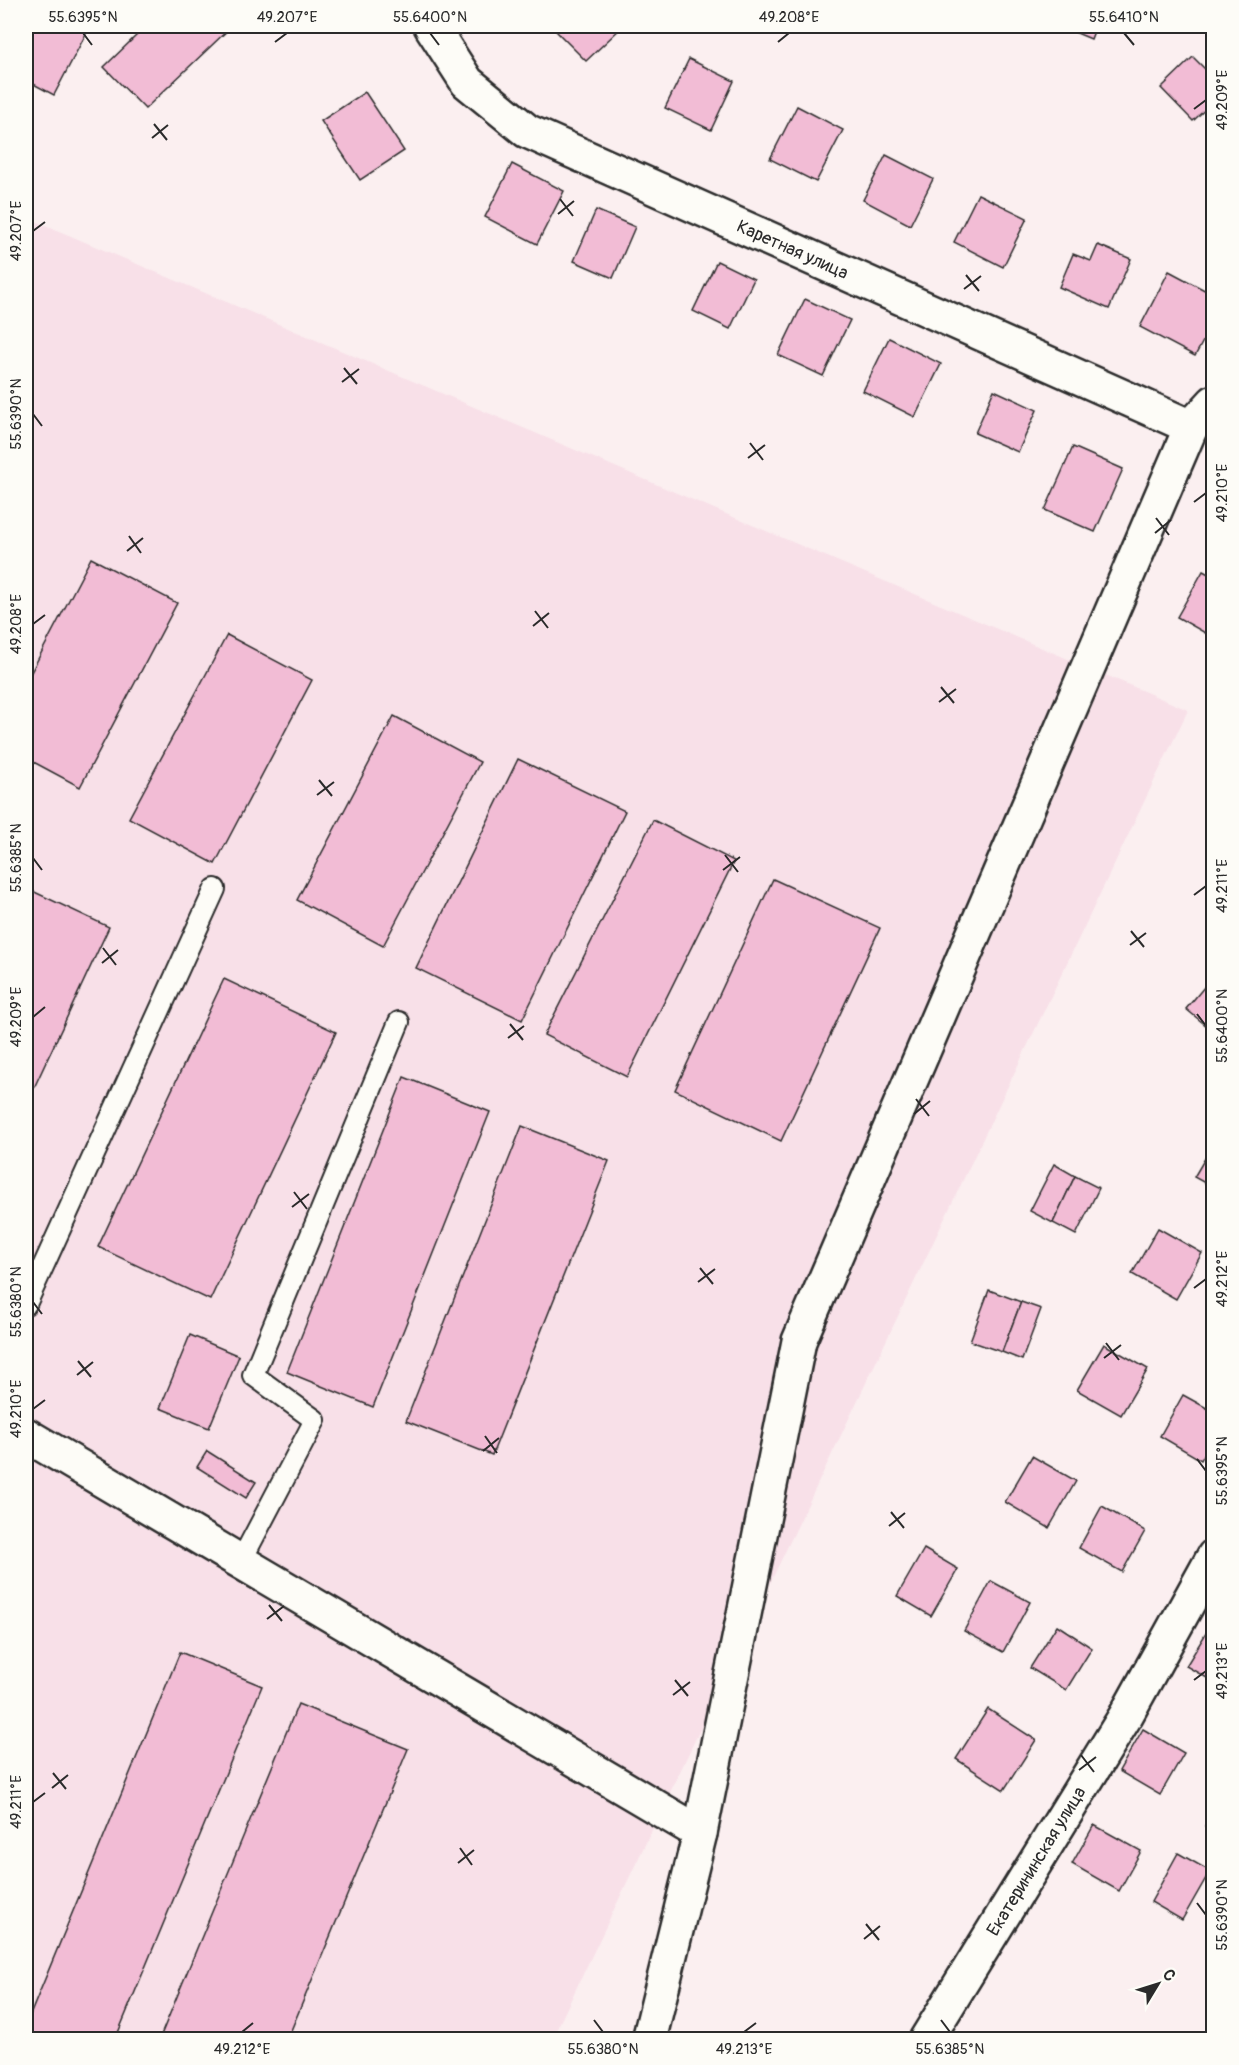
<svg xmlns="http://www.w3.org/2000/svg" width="1239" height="2065" viewBox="0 0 1239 2065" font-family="Pangolin,sans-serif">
<rect width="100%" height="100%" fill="#fbeff0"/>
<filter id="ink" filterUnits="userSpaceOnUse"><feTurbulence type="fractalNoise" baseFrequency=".0167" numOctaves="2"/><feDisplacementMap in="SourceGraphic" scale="12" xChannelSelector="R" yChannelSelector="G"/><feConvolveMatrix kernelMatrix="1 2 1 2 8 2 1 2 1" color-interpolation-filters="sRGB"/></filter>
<g filter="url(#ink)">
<polygon fill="#f8e0e8" points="26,217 1188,710 552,2039 26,2039"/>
<g fill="#f2bcd5" stroke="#2b2b2b" stroke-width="1.5">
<polygon points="26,26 90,26 54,95 26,80"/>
<polygon points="132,26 232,26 145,109 104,67 139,33"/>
<polygon points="551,26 620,26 622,27 586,61"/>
<polygon points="1060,26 1096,26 1091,39"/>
<polygon points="1193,57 1214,78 1214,101 1193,121 1161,88"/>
<polygon points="689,59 734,81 711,130 665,108"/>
<polygon points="365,92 404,151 360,180 321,121"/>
<polygon points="797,106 843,130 816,182 770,159"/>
<polygon points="886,155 933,179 910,225 863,200"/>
<polygon points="512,164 564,191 537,244 485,217"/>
<polygon points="978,194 1027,218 1003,267 954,242"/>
<polygon points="596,210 635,227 613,278 574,261"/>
<polygon points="1098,245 1131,259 1109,309 1059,287 1073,254 1091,261"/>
<polygon points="717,261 754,279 730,329 693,311"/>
<polygon points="1169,271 1214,295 1214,321 1195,356 1140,327"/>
<polygon points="805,299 850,320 823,376 778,355"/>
<polygon points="889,338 941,364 915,417 863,391"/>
<polygon points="994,390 1037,410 1018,452 975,433"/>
<polygon points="1073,447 1123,469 1095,532 1045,510"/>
<polygon points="91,558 177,603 80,787 26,758 26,682"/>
<polygon points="1203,571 1214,577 1214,638 1177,617"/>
<polygon points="227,635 312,680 215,864 129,818"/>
<polygon points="394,716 480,762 383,946 297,900"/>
<polygon points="518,759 625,811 522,1020 416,968"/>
<polygon points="653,820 734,861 627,1077 544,1035"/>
<polygon points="773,879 880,928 781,1141 675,1090"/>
<polygon points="26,888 109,927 26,1105"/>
<polygon points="1214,975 1214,1032 1186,1009"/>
<polygon points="224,979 336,1032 210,1300 98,1247"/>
<polygon points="404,1077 490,1112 373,1407 287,1372"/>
<polygon points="522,1126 609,1161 492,1455 406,1421"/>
<polygon points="1214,1143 1214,1188 1194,1177"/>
<polygon points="1054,1164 1075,1176 1053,1223 1030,1211"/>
<polygon points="1075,1176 1099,1188 1076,1235 1053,1223"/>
<polygon points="1158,1228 1202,1253 1176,1299 1132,1274"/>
<polygon points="989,1290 1021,1302 1002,1352 970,1341"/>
<polygon points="1021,1302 1041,1309 1022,1360 1002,1352"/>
<polygon points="190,1335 239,1356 209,1428 160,1408"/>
<polygon points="1104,1344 1148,1369 1121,1415 1077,1390"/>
<polygon points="1183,1395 1214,1412 1214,1437 1201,1460 1160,1436"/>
<polygon points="207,1451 256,1482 246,1498 197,1467"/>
<polygon points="1032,1456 1076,1481 1049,1528 1005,1502"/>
<polygon points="1102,1506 1145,1531 1122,1572 1079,1548"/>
<polygon points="924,1549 958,1569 931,1616 897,1596"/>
<polygon points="991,1581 1030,1602 1003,1652 964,1631"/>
<polygon points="1057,1625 1092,1648 1066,1690 1030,1668"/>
<polygon points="1211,1625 1214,1627 1214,1682 1186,1666"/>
<polygon points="180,1652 262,1686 115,2040 26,2040 26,2025"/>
<polygon points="298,1704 408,1749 287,2040 159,2040"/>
<polygon points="988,1709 1036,1740 1004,1790 956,1759"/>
<polygon points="1143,1729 1184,1753 1160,1795 1119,1771"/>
<polygon points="1214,1810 1214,1831 1205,1826"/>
<polygon points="1094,1825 1141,1851 1119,1891 1072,1864"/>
<polygon points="1178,1853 1210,1871 1182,1920 1151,1902"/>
</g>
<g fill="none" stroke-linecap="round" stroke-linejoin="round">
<defs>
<g id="lane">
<polyline points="26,1304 215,889"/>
<polyline points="241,1561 315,1420 253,1375 399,1022"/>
</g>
<g id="street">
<path id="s1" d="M431 26 467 82 527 131 1191 427"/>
<polyline points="26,1435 700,1833 649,2040"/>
<polyline points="700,1833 799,1341 1191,427 1214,402"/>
<path id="s2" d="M926 2040 1125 1717 1214 1556"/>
</g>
</defs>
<use href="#lane" stroke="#2b2b2b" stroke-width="24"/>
<use href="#street" stroke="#2b2b2b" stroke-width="38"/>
<use href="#lane" stroke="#fdfcf7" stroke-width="20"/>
<use href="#street" stroke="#fdfcf7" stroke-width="33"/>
</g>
</g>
<path fill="none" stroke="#2b2b2b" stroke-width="2" d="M83 33 92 45M430 33 439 45M1124 33 1134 45M275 42 287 33M778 42 789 33M1194 109 1206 100M154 124 167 140M152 138 168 125M560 199 573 216M558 214 574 201M33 231 45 222M966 275 979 291M964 289 981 276M344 368 357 384M342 382 359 369M33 414 42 426M750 443 763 460M748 458 765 445M1194 502 1206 493M1156 518 1169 535M1155 533 1171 520M129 536 141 553M127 551 143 538M535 611 548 628M33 624 45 615M533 626 549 613M941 687 954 703M939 702 956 689M319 780 332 796M317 795 334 782M725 855 738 872M33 858 42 870M723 870 740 857M1194 895 1206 886M1131 931 1144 947M1130 945 1146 933M103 948 116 965M102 963 118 950M1197 1014 1206 1026M33 1017 45 1007M510 1024 523 1040M508 1038 524 1026M916 1099 929 1116M914 1114 930 1101M294 1192 307 1209M292 1207 309 1194M700 1268 713 1284M698 1282 715 1269M1194 1288 1206 1279M33 1302 42 1314M1106 1343 1119 1360M1104 1358 1121 1345M78 1361 91 1377M77 1375 93 1362M33 1409 45 1400M485 1436 497 1453M483 1451 499 1438M1197 1459 1206 1471M891 1512 904 1528M889 1526 905 1513M269 1605 282 1621M267 1619 284 1606M675 1680 688 1696M1194 1680 1206 1671M673 1695 690 1682M1081 1755 1094 1772M1079 1770 1096 1757M53 1773 66 1789M52 1788 68 1775M33 1802 45 1793M460 1848 472 1865M458 1863 474 1850M1197 1903 1206 1915M866 1924 879 1940M864 1939 880 1926M594 2020 603 2032M941 2020 950 2032M242 2032 253 2023M744 2032 756 2023"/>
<g text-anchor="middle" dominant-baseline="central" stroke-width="5" stroke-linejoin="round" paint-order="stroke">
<g font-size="18" fill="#2b2b2b" stroke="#fdfcf7">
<text stroke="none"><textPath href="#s1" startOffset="435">Каретная улица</textPath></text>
<text stroke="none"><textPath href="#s2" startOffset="210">Екатерининская улица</textPath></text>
</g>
</g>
<rect width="1239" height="2065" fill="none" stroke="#fdfcf7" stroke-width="66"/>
<g transform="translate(1158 1984) rotate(52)" stroke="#fdfcf7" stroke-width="4.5" paint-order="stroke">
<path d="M0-4.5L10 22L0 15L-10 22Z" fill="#2b2b2b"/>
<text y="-9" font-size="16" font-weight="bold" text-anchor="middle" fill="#2b2b2b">С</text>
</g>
<rect x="33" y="33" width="1173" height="1999" fill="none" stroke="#2b2b2b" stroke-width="2"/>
<g font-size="15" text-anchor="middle" fill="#2b2b2b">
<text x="83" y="22">55.6395°N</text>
<text x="287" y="22">49.207°E</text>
<text x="430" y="22">55.6400°N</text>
<text x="789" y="22">49.208°E</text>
<text x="1124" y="22">55.6410°N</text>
<text transform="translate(1222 100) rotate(-90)" y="5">49.209°E</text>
<text transform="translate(16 231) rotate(-90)" y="5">49.207°E</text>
<text transform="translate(16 414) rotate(-90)" y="5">55.6390°N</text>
<text transform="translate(1222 493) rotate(-90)" y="5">49.210°E</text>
<text transform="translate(16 624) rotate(-90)" y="5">49.208°E</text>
<text transform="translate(16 858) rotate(-90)" y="5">55.6385°N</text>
<text transform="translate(1222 886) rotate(-90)" y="5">49.211°E</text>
<text transform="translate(16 1017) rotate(-90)" y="5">49.209°E</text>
<text transform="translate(1222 1026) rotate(-90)" y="5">55.6400°N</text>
<text transform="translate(1222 1279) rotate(-90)" y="5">49.212°E</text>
<text transform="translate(16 1302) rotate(-90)" y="5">55.6380°N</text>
<text transform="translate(16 1409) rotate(-90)" y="5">49.210°E</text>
<text transform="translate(1222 1471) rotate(-90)" y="5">55.6395°N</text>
<text transform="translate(1222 1671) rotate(-90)" y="5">49.213°E</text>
<text transform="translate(16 1802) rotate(-90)" y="5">49.211°E</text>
<text transform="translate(1222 1915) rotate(-90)" y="5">55.6390°N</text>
<text x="242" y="2054">49.212°E</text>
<text x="603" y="2054">55.6380°N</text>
<text x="744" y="2054">49.213°E</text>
<text x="950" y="2054">55.6385°N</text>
</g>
</svg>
